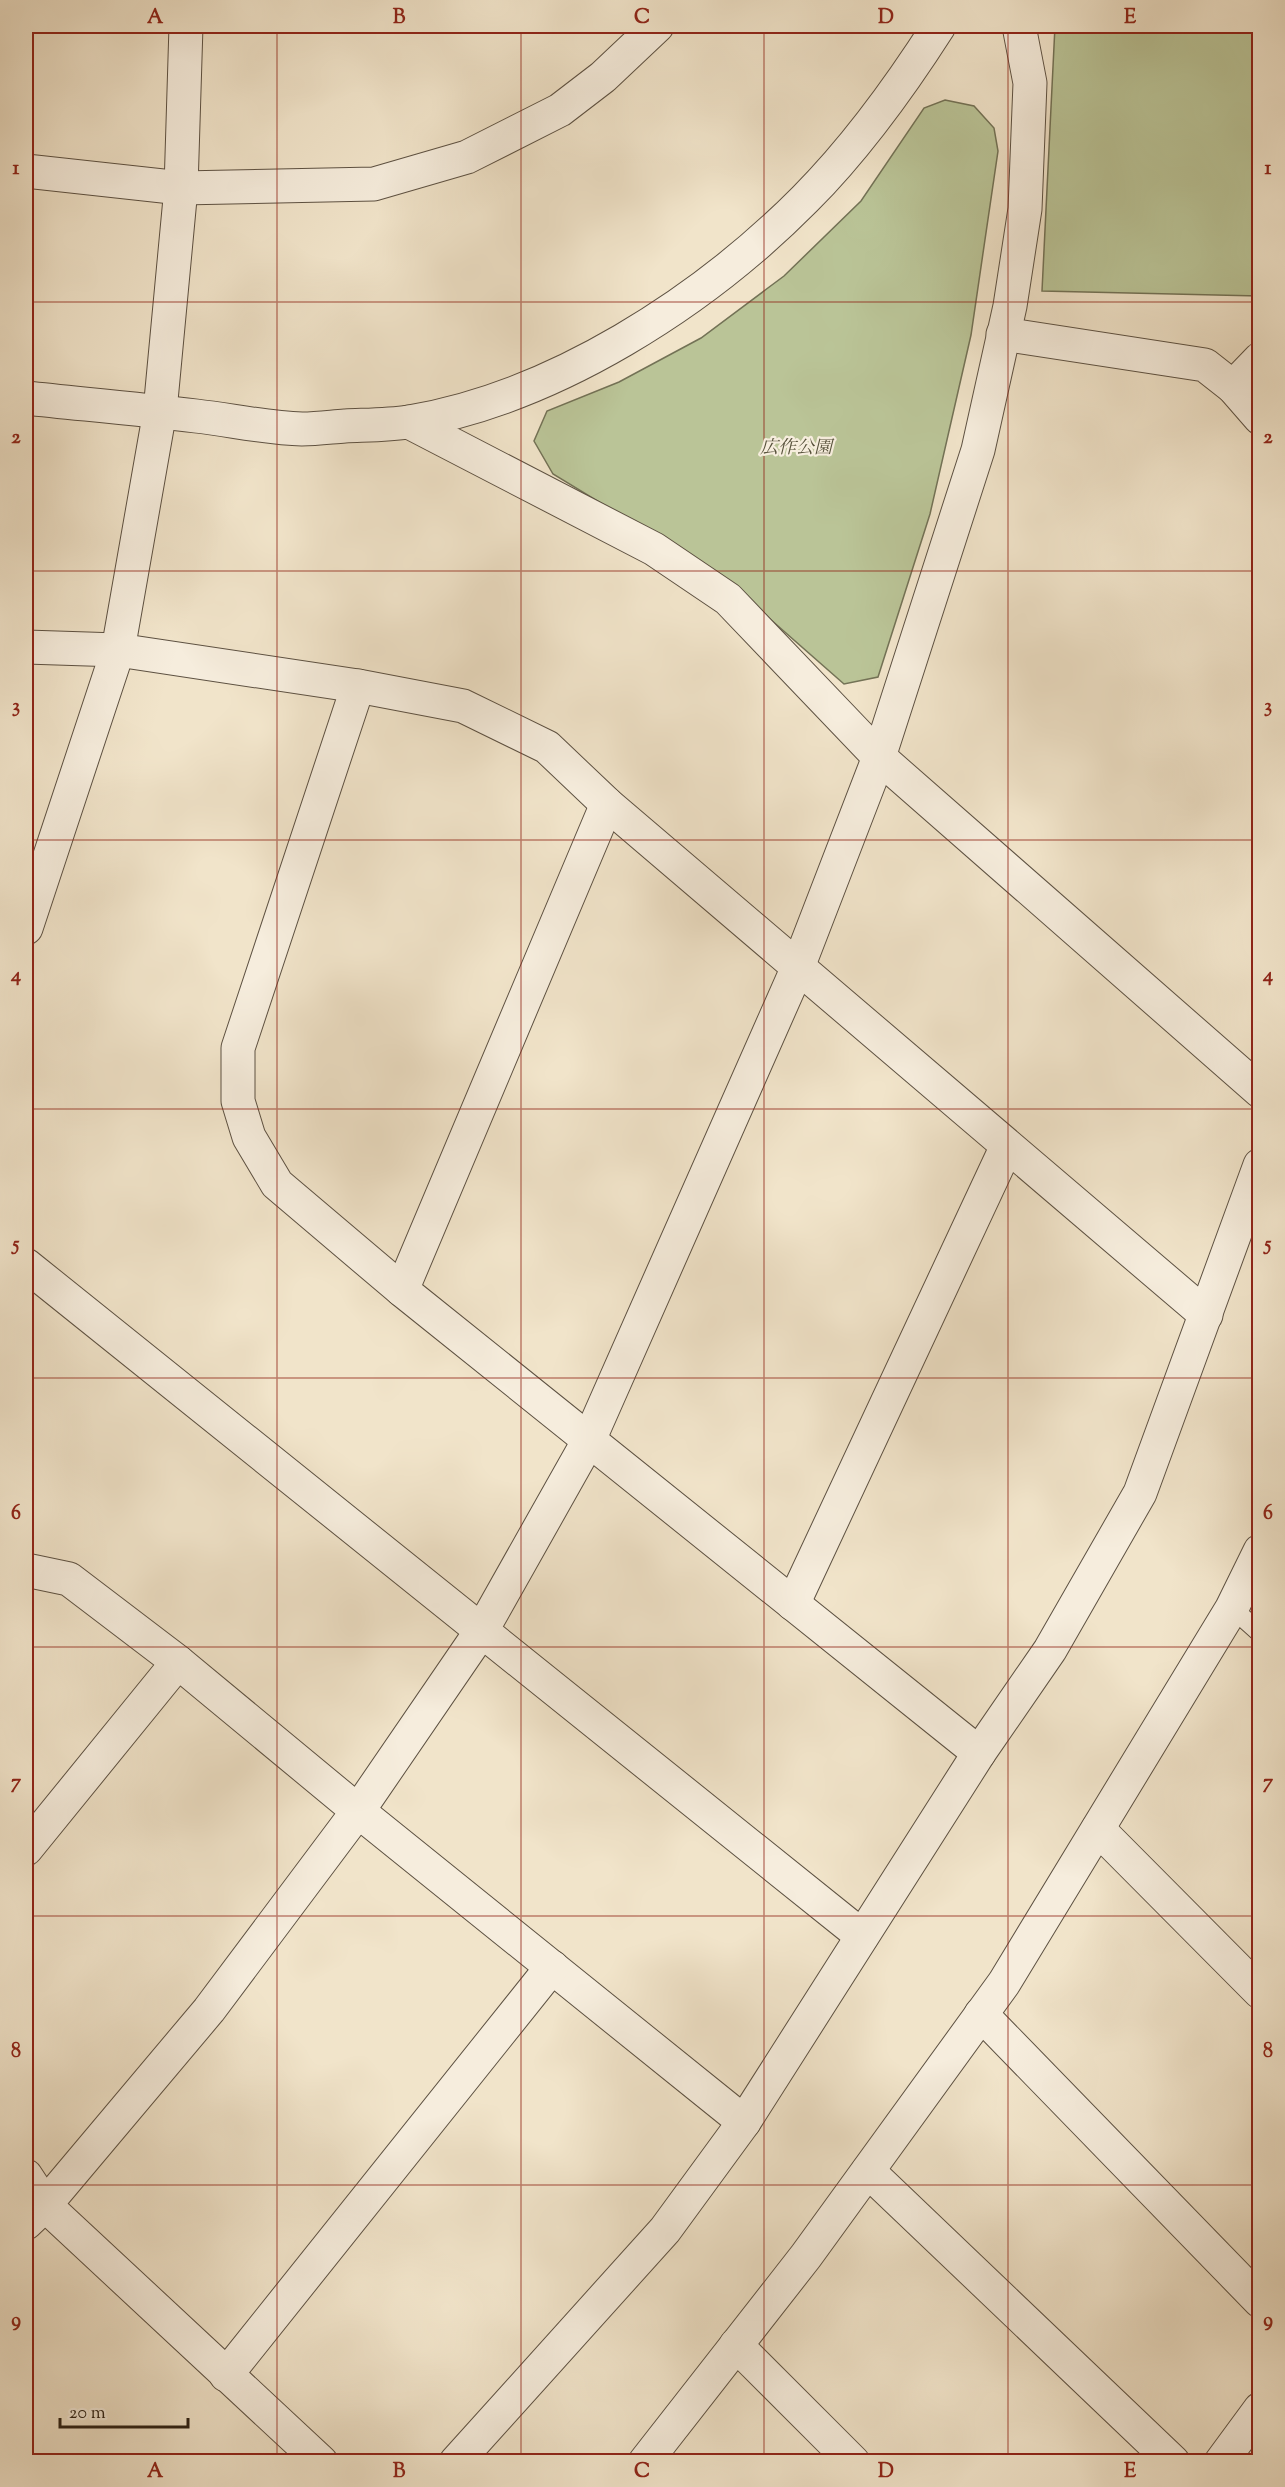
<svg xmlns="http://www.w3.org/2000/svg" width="1285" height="2487" viewBox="0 0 1285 2487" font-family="'Sorts Mill Goudy','Noto Serif JP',serif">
<rect width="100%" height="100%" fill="#f1e4ca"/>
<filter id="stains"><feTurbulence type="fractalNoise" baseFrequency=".00333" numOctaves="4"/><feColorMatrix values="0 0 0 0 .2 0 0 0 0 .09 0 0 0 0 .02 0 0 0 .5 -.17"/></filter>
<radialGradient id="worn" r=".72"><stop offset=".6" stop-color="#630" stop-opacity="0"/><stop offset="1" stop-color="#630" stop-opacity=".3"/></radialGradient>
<g fill="#bac497" stroke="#737256" stroke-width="1.5">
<polygon points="1055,26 1259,26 1259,296 1042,291"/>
<polygon points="945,100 974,106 994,128 998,151 971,335 930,514 878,677 844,684 721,576 553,474 534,441 547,411 619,382 701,338 784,276 861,201 924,108"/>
</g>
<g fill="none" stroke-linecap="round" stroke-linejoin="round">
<defs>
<polyline id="service" points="1232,1608 1260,1633"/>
<g id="minor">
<polyline points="26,171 181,188 374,184 467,157 560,110 603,77 657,26"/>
<polyline points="1003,334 1205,365 1233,387 1260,418"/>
<polyline points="1233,387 1260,359"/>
<polyline points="409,422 654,549 728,599 879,757 1260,1091"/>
<polyline points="26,647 118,650 358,686 463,706 547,747 607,804 1206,1315"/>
<polyline points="358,686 238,1048 238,1101 249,1137 277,1184 402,1290 979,1753"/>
<polyline points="26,928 118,650 160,411 181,188 186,26"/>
<polyline points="26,1265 862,1936"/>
<polyline points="402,1290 607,804"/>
<polyline points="26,1570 69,1579 178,1662 358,1811 744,2122"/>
<polyline points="793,1604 1007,1146"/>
<polyline points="1098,1829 1260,1992"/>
<polyline points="26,1849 178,1662"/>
<polyline points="981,2014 1260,2301"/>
<polyline points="868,2171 1173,2462"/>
<polyline points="26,2176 45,2205 321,2462"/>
<polyline points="26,2223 45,2205 209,2010 358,1811 482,1630 589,1440 798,967 879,757 978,450 1010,306 1025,209 1030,83 1019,26"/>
<polyline points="736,2345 853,2462"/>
<polyline points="226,2375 552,1967"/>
<polyline points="456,2462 665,2230 744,2122 979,1753 1050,1650 1140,1493 1260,1165"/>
<polyline points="645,2462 806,2256 1004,1983 1232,1608 1260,1551"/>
<polyline points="1221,2462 1260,2409"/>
</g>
<path id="tertiary" d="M26 398C82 404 139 409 196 416 231 420 267 428 302 429 317 429 331 427 345 426 366 425 389 425 409 422 554 398 703 302 805 199 857 147 900 87 939 26"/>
</defs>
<use href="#service" stroke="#5d5142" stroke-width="20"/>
<use href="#minor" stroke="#5d5142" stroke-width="35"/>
<use href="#tertiary" stroke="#5d5142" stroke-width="35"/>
<use href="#service" stroke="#f6eddd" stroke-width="18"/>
<use href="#minor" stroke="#f6eddd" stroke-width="33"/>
<use href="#tertiary" stroke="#f6eddd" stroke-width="33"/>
</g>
<path fill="none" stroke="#8f2418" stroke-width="1.5" stroke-opacity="0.55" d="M277 26V2462M521 26V2462M764 26V2462M1008 26V2462M26 302H1260M26 571H1260M26 840H1260M26 1109H1260M26 1378H1260M26 1647H1260M26 1916H1260M26 2185H1260"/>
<g text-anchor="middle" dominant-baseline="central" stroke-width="4.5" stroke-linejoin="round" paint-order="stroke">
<g font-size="18" font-style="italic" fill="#57513b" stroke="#f6eddd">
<text x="796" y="449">広作公園</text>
</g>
</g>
<rect width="1285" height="2487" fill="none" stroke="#f1e4ca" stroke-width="66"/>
<path d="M60 2418v9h128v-9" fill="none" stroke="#2c2014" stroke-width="3"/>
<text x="69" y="2418" font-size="18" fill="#2c2014" stroke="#f6eddd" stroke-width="4.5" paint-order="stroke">20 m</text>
<rect x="33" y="33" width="1219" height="2421" fill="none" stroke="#8f2418" stroke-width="2"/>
<g font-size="20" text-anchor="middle" font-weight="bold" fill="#8f2418">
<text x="155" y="23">A</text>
<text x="399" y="23">B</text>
<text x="642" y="23">C</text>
<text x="886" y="23">D</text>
<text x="1130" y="23">E</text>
<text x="16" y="174">1</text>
<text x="1268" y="174">1</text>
<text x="16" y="443">2</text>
<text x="1268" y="443">2</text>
<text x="16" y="712">3</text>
<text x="1268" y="712">3</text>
<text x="16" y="981">4</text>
<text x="1268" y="981">4</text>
<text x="16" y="1250">5</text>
<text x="1268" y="1250">5</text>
<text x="16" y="1519">6</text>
<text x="1268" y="1519">6</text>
<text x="16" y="1788">7</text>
<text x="1268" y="1788">7</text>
<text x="16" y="2057">8</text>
<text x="1268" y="2057">8</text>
<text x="16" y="2326">9</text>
<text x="1268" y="2326">9</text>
<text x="155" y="2477">A</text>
<text x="399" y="2477">B</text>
<text x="642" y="2477">C</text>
<text x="886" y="2477">D</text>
<text x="1130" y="2477">E</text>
</g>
<rect width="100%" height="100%" filter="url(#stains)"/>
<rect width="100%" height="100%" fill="url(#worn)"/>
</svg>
